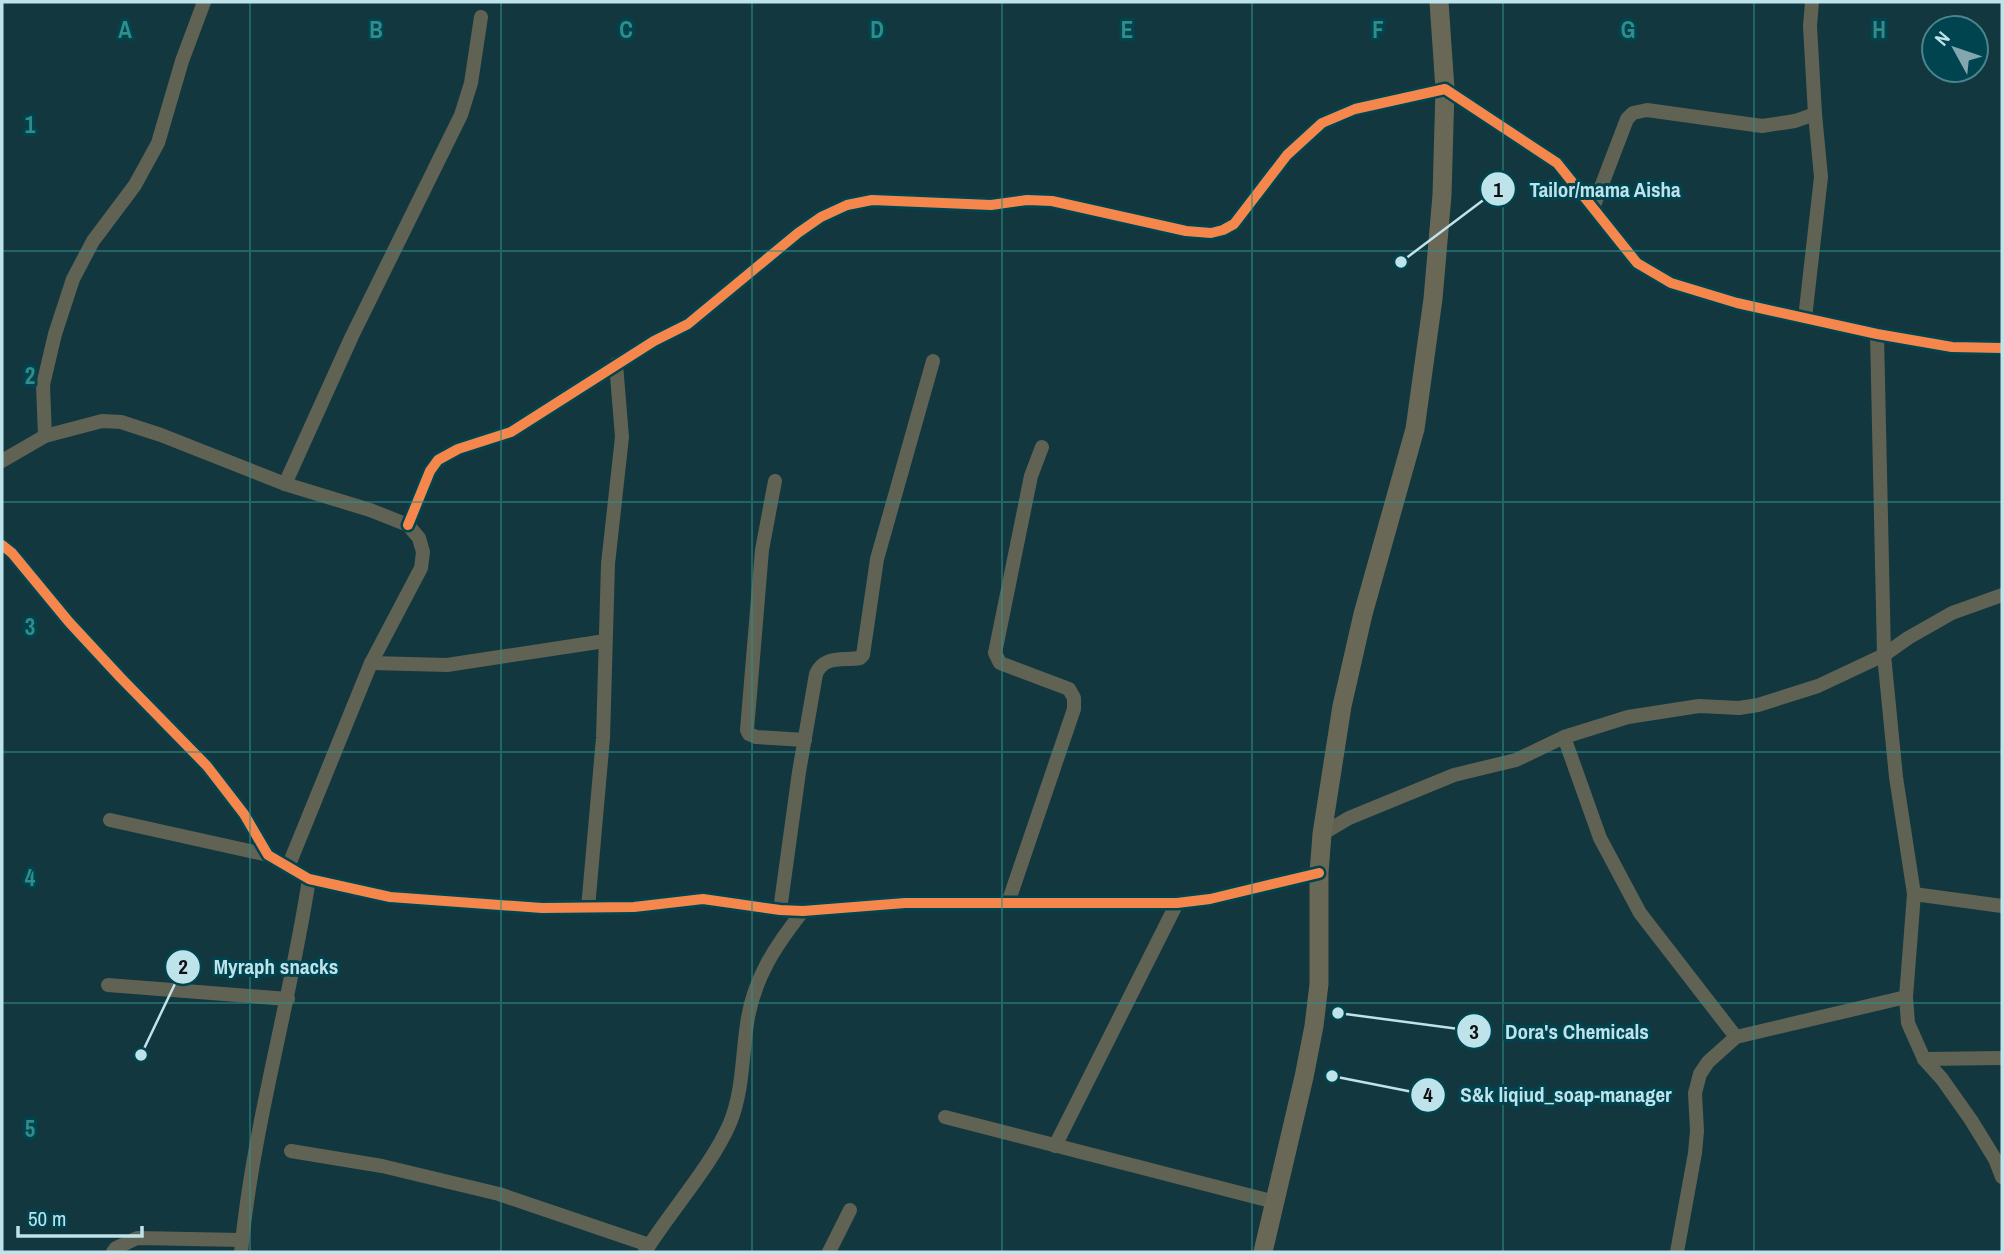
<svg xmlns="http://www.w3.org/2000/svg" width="2004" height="1254" viewBox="0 0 2004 1254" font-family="'Archivo Narrow',sans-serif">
<rect width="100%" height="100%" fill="#12373e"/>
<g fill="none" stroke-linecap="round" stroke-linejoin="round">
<g stroke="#606253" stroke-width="14">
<polyline points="1593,208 1627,119 1633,113 1647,110 1762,126 1795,121 1815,114 1810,26 1812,2"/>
<polyline points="1805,318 1821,177 1815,114"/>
<polyline points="1877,334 1884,655 1896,777 1914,894 1906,997 1908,1023 1924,1059 1942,1079 1971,1120 1995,1159 2002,1177"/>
<polyline points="45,436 43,385 55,334 73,279 93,241 135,185 158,143 182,61 204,2"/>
<polyline points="2,461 45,436 102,421 121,422 161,435 285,484 370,510 408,525 419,538 423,552 421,568 371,663 288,867"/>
<polyline points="775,481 762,550 747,730 749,734 756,737 805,740"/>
<polyline points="285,484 352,336 461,115 471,83 481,17"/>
<polyline points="408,525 430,471 438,460 458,449 511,432 654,341 688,324 798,233 821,217 847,205 872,200 991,205 1027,200 1052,201 1186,231 1211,233 1223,230 1234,224 1287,155 1322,123 1355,109 1445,89 1557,163 1637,263 1671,283 1737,303 1877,334 1952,347 2002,348"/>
<polyline points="2,545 12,553 69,622 120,677 207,766 244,814 268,855 309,879 390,897 542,908 634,907 703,899 780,910 803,911 905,903 1177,903 1210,899 1319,873"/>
<polyline points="371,663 447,665 605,641"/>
<polyline points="1564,737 1600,838 1640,913 1736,1037"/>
<polyline points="110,820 268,855"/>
<polyline points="1322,834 1349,818 1454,775 1516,760 1564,737 1628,717 1699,706 1739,708 1758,705 1818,686 1884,655 1908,638 1952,613 2002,595"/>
<polyline points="1914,894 2002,906"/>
<polyline points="1008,903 1074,709 1074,698 1069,689 1000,663 995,653 1031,476 1042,447"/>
<polyline points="588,908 603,738 608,564 622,437 616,364"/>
<path d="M780 910 799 772 816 674C824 655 842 661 860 658L863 655 877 559 933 361"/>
<polyline points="108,985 288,999"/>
<polyline points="1924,1059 2002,1058"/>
<polyline points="945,1117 1275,1202"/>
<polyline points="1055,1146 1177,903"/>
<polyline points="291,1151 382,1166 499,1194 649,1245"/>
<polyline points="113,1252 116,1248 137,1238 242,1240"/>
<path d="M241 1252C253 1126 290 1004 309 879"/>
<path d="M645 1252C671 1210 711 1167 730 1123 743 1091 742 1057 747 1024 753 979 776 945 803 911"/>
<polyline points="829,1252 850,1210"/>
<polyline points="1677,1252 1695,1153 1697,1131 1695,1093 1700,1074 1708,1062 1736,1037 1906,997"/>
</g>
<polyline stroke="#696857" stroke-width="19" points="1263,1252 1304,1077 1314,1026 1319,984 1319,873 1322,834 1342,706 1363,614 1415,429 1433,299 1442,195 1445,89 1439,2"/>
<defs>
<g id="cycleway">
<polyline points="408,525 430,471 438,460 458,449 511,432 654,341 688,324 798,233 821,217 847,205 872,200 991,205 1027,200 1052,201 1186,231 1211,233 1223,230 1234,224 1287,155 1322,123 1355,109 1445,89 1557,163 1637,263 1671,283 1737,303 1877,334 1952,347 2002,348"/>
<polyline points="2,545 12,553 69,622 120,677 207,766 244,814 268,855 309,879 390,897 542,908 634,907 703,899 780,910 803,911 905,903 1177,903 1210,899 1319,873"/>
</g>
</defs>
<use href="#cycleway" stroke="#004450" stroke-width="15"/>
<use href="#cycleway" stroke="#f5874c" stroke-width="10"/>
</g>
<path fill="none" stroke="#328c87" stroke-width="2" stroke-opacity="0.55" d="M250 2V1252M501 2V1252M752 2V1252M1002 2V1252M1252 2V1252M1503 2V1252M1754 2V1252M2 251H2002M2 502H2002M2 752H2002M2 1003H2002"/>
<g font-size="23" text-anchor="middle" font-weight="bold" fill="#328c87" stroke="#004450" stroke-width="6" stroke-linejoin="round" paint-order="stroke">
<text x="125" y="38">A</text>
<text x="376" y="38">B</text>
<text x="626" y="38">C</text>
<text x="877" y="38">D</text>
<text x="1127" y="38">E</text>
<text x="1378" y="38">F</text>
<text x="1628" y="38">G</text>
<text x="1879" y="38">H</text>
<text x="30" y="133">1</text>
<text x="30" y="384">2</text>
<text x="30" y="635">3</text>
<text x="30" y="886">4</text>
<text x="30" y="1137">5</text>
</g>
<path fill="none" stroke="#bfe3eb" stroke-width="2.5" d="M1401 262L1498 189M141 1055L183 967M1338 1013L1474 1031M1332 1076L1428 1095"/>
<g fill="#bfe3eb" stroke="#004450" stroke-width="2.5">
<circle cx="1401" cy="262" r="7"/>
<circle cx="141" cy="1055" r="7"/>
<circle cx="1338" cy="1013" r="7"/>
<circle cx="1332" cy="1076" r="7"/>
<circle cx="1498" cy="189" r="18"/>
<circle cx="183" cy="967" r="18"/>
<circle cx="1474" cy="1031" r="18"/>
<circle cx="1428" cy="1095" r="18"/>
</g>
<g font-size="21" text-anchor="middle" font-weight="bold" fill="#111">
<text x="1498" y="197">1</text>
<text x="183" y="974">2</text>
<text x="1474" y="1039">3</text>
<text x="1428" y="1102">4</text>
</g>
<g font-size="21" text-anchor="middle" font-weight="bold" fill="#bfe3eb" stroke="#004450" stroke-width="6" stroke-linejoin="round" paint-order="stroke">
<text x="1605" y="197">Tailor/mama Aisha</text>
<text x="276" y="974">Myraph snacks</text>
<text x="1577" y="1039">Dora's Chemicals</text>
<text x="1566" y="1102">S&amp;k liqiud_soap-manager</text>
</g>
<rect width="2004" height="1254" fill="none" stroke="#bfe3eb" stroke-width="7"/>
<g transform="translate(1955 49) rotate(310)"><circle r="33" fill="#004450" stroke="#4c848e" stroke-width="2"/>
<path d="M0-5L12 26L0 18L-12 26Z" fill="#82a7ae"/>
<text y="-10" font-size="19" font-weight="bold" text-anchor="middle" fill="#bfe3eb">N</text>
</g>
<path d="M18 1226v10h124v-10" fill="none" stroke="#bfe3eb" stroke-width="3.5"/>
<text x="28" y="1226" font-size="21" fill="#bfe3eb" stroke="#004450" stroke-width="5" paint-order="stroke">50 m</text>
</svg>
